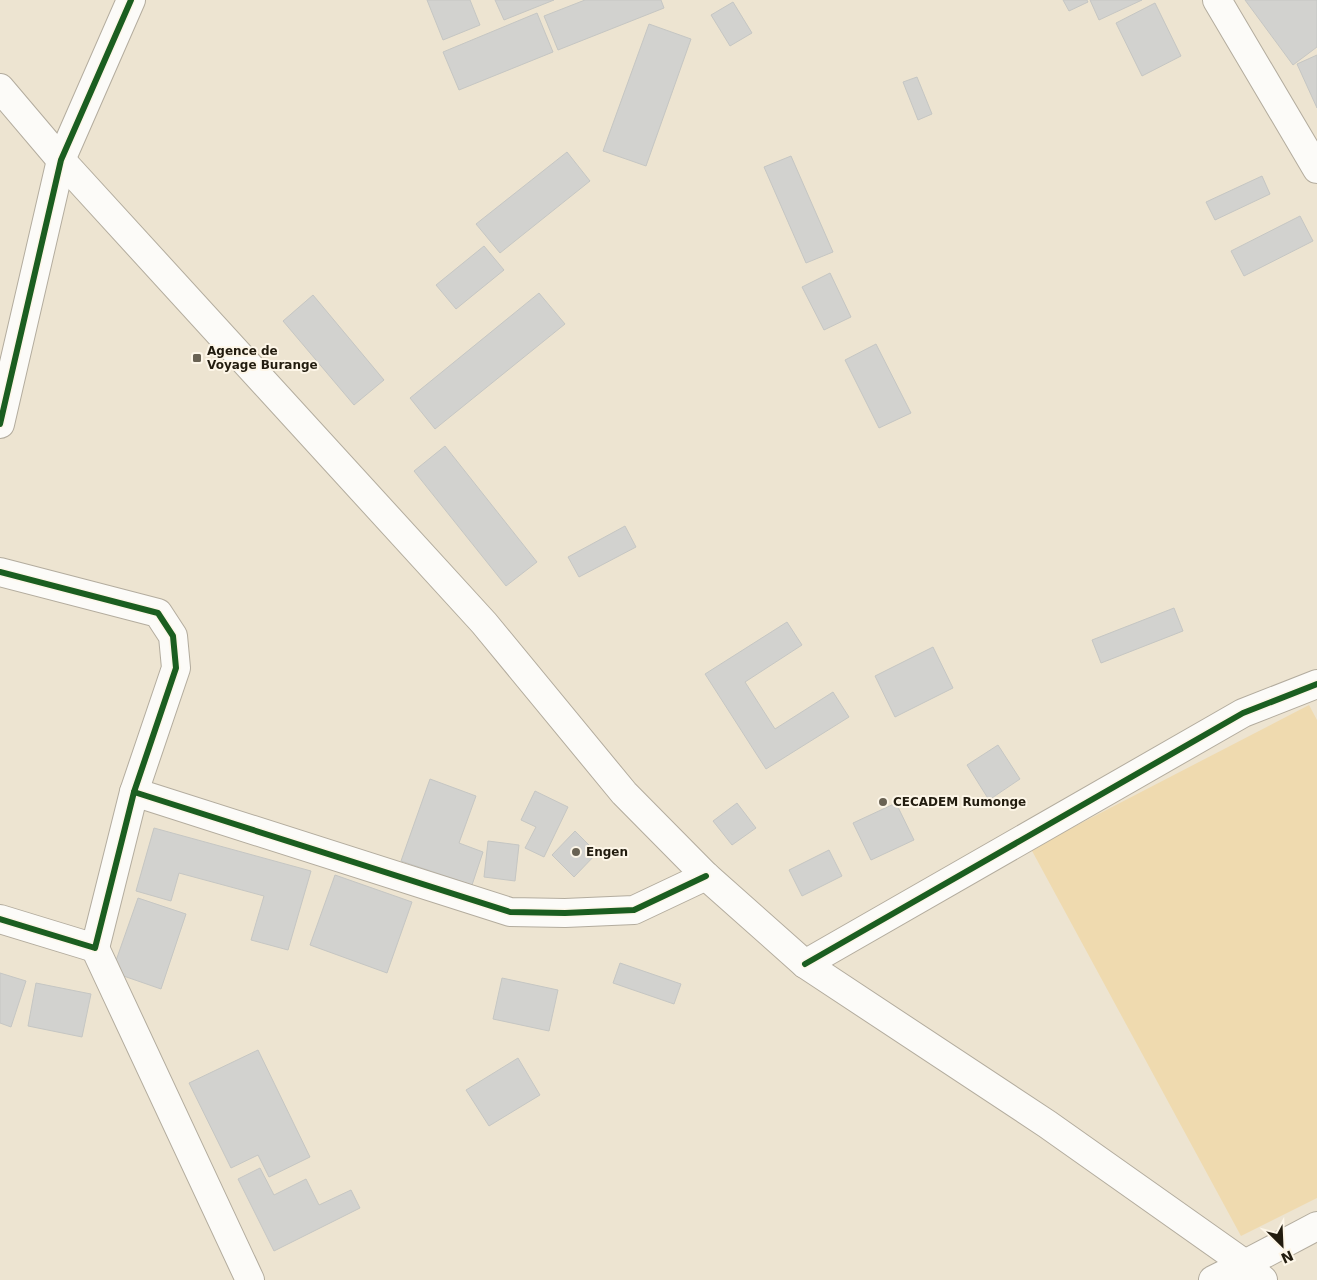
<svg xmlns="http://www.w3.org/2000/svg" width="1317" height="1280" viewBox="0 0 1317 1280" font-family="'DejaVu Sans',sans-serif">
<rect width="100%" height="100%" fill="#ede4d1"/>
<polygon fill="#efdaaf" points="1309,705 1317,720 1317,1198 1241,1236 1031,849"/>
<g fill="#d2d2cf" stroke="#c5c6c3">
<polygon points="427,0 470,0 480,25 443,40"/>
<polygon points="495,0 554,0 504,20"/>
<polygon points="585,0 661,0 664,8 558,50 544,16"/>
<polygon points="1063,0 1087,0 1088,2 1069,11"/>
<polygon points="1090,0 1142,0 1099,20"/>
<polygon points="1245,0 1317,0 1317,47 1293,65"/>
<polygon points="733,2 752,33 730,46 711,15"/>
<polygon points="1155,3 1181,56 1142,76 1116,23"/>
<polygon points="537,13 553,52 459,90 443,52"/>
<polygon points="649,24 691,39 646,166 603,151"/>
<polygon points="1317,55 1317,108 1297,64"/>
<polygon points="917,77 932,114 918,120 903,82"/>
<polygon points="567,152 590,181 500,253 476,224"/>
<polygon points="791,156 833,252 806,263 764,167"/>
<polygon points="1262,176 1270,194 1215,220 1206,202"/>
<polygon points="1300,216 1313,241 1244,276 1231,251"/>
<polygon points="484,246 504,270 456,309 436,285"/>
<polygon points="830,273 851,317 824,330 802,287"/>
<polygon points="539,293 565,324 435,429 410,398"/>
<polygon points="313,295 384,380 354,405 283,321"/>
<polygon points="876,344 911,413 879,428 845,360"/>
<polygon points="445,446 537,562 506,586 414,471"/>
<polygon points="625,526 636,547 579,577 568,557"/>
<polygon points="1174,608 1183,631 1101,663 1092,640"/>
<polygon points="787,622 802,645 745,682 775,729 833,692 849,717 766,769 705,674"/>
<polygon points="933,647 953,688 895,717 875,676"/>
<polygon points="998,745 1020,779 989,800 967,765"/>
<polygon points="430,779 476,796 459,843 483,852 472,885 401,861"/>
<polygon points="535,791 568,807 544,857 525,848 536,827 521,820"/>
<polygon points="737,803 756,828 732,845 713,821"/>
<polygon points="896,803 914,840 871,860 853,823"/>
<polygon points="154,828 311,871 288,950 251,940 264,896 179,873 171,901 136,891"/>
<polygon points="575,831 597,853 574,877 552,855"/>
<polygon points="488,841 519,845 515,881 484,877"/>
<polygon points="829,850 842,876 802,896 789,870"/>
<polygon points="335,875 412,902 387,973 310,945"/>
<polygon points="138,898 186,914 161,989 112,972"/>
<polygon points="620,963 681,984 674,1004 613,983"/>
<polygon points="0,973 26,981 11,1027 0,1023"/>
<polygon points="502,978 558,990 549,1031 493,1019"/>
<polygon points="36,983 91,994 82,1037 28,1026"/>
<polygon points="258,1050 310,1157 269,1177 258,1155 231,1168 189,1083"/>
<polygon points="518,1058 540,1095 489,1126 466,1090"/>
<polygon points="260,1168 274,1195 306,1179 319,1205 351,1190 360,1208 274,1251 238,1179"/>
</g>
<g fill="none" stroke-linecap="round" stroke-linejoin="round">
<defs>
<g id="minor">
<polyline points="1217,0 1317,169"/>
<polyline points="0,424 61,160 131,0"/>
<polyline points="0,572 158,613 173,636 176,668 134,792 95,948 0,919"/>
<polyline points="134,792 510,912 565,913 634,910 706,876"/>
<polyline points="95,948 250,1280"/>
<polyline points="805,964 1243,713 1317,684"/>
<polyline points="1245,1264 1317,1226"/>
</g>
<polyline id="major" points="1213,1280 1245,1264"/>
<polyline id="highway" points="0,88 61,160 484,623 624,793 706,876 805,964 1047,1124 1245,1264 1263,1280"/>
</defs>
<use href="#minor" stroke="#b3ac9e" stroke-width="30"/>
<use href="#major" stroke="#b3ac9e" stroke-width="30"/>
<use href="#highway" stroke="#b3ac9e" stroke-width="30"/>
<use href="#minor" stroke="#fcfbf8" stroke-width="28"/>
<use href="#major" stroke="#fcfbf8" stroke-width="28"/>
<use href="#highway" stroke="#fcfbf8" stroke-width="28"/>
<defs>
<g id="cycleway">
<polyline points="0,424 61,160 131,0"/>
<polyline points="0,572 158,613 173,636 176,668 134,792 95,948 0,919"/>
<polyline points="134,792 510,912 565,913 634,910 706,876"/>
<polyline points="805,964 1243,713 1317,684"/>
</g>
</defs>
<use href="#cycleway" stroke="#fdf6e8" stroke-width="9"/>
<use href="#cycleway" stroke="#1b5e20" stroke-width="6"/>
</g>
<g fill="#696253" stroke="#fdf6e8" stroke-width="2">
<rect x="192" y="353" width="10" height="10" rx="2.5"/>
<circle cx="883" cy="802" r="5"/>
<circle cx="576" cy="852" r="5"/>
</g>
<g text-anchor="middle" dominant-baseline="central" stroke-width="4" stroke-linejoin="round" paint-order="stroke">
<g font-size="12" font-weight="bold" fill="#221c0f" stroke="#fdf6e8" text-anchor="start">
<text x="207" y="351">Agence de<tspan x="207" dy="14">Voyage Burange</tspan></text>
<text x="893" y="802">CECADEM Rumonge</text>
<text x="586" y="852">Engen</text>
</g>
</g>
<g transform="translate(1282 1245) rotate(156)" stroke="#fdf6e8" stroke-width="4" paint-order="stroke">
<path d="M0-4L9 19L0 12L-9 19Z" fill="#221c0f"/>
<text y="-8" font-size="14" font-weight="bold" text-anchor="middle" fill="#221c0f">N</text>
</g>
</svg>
